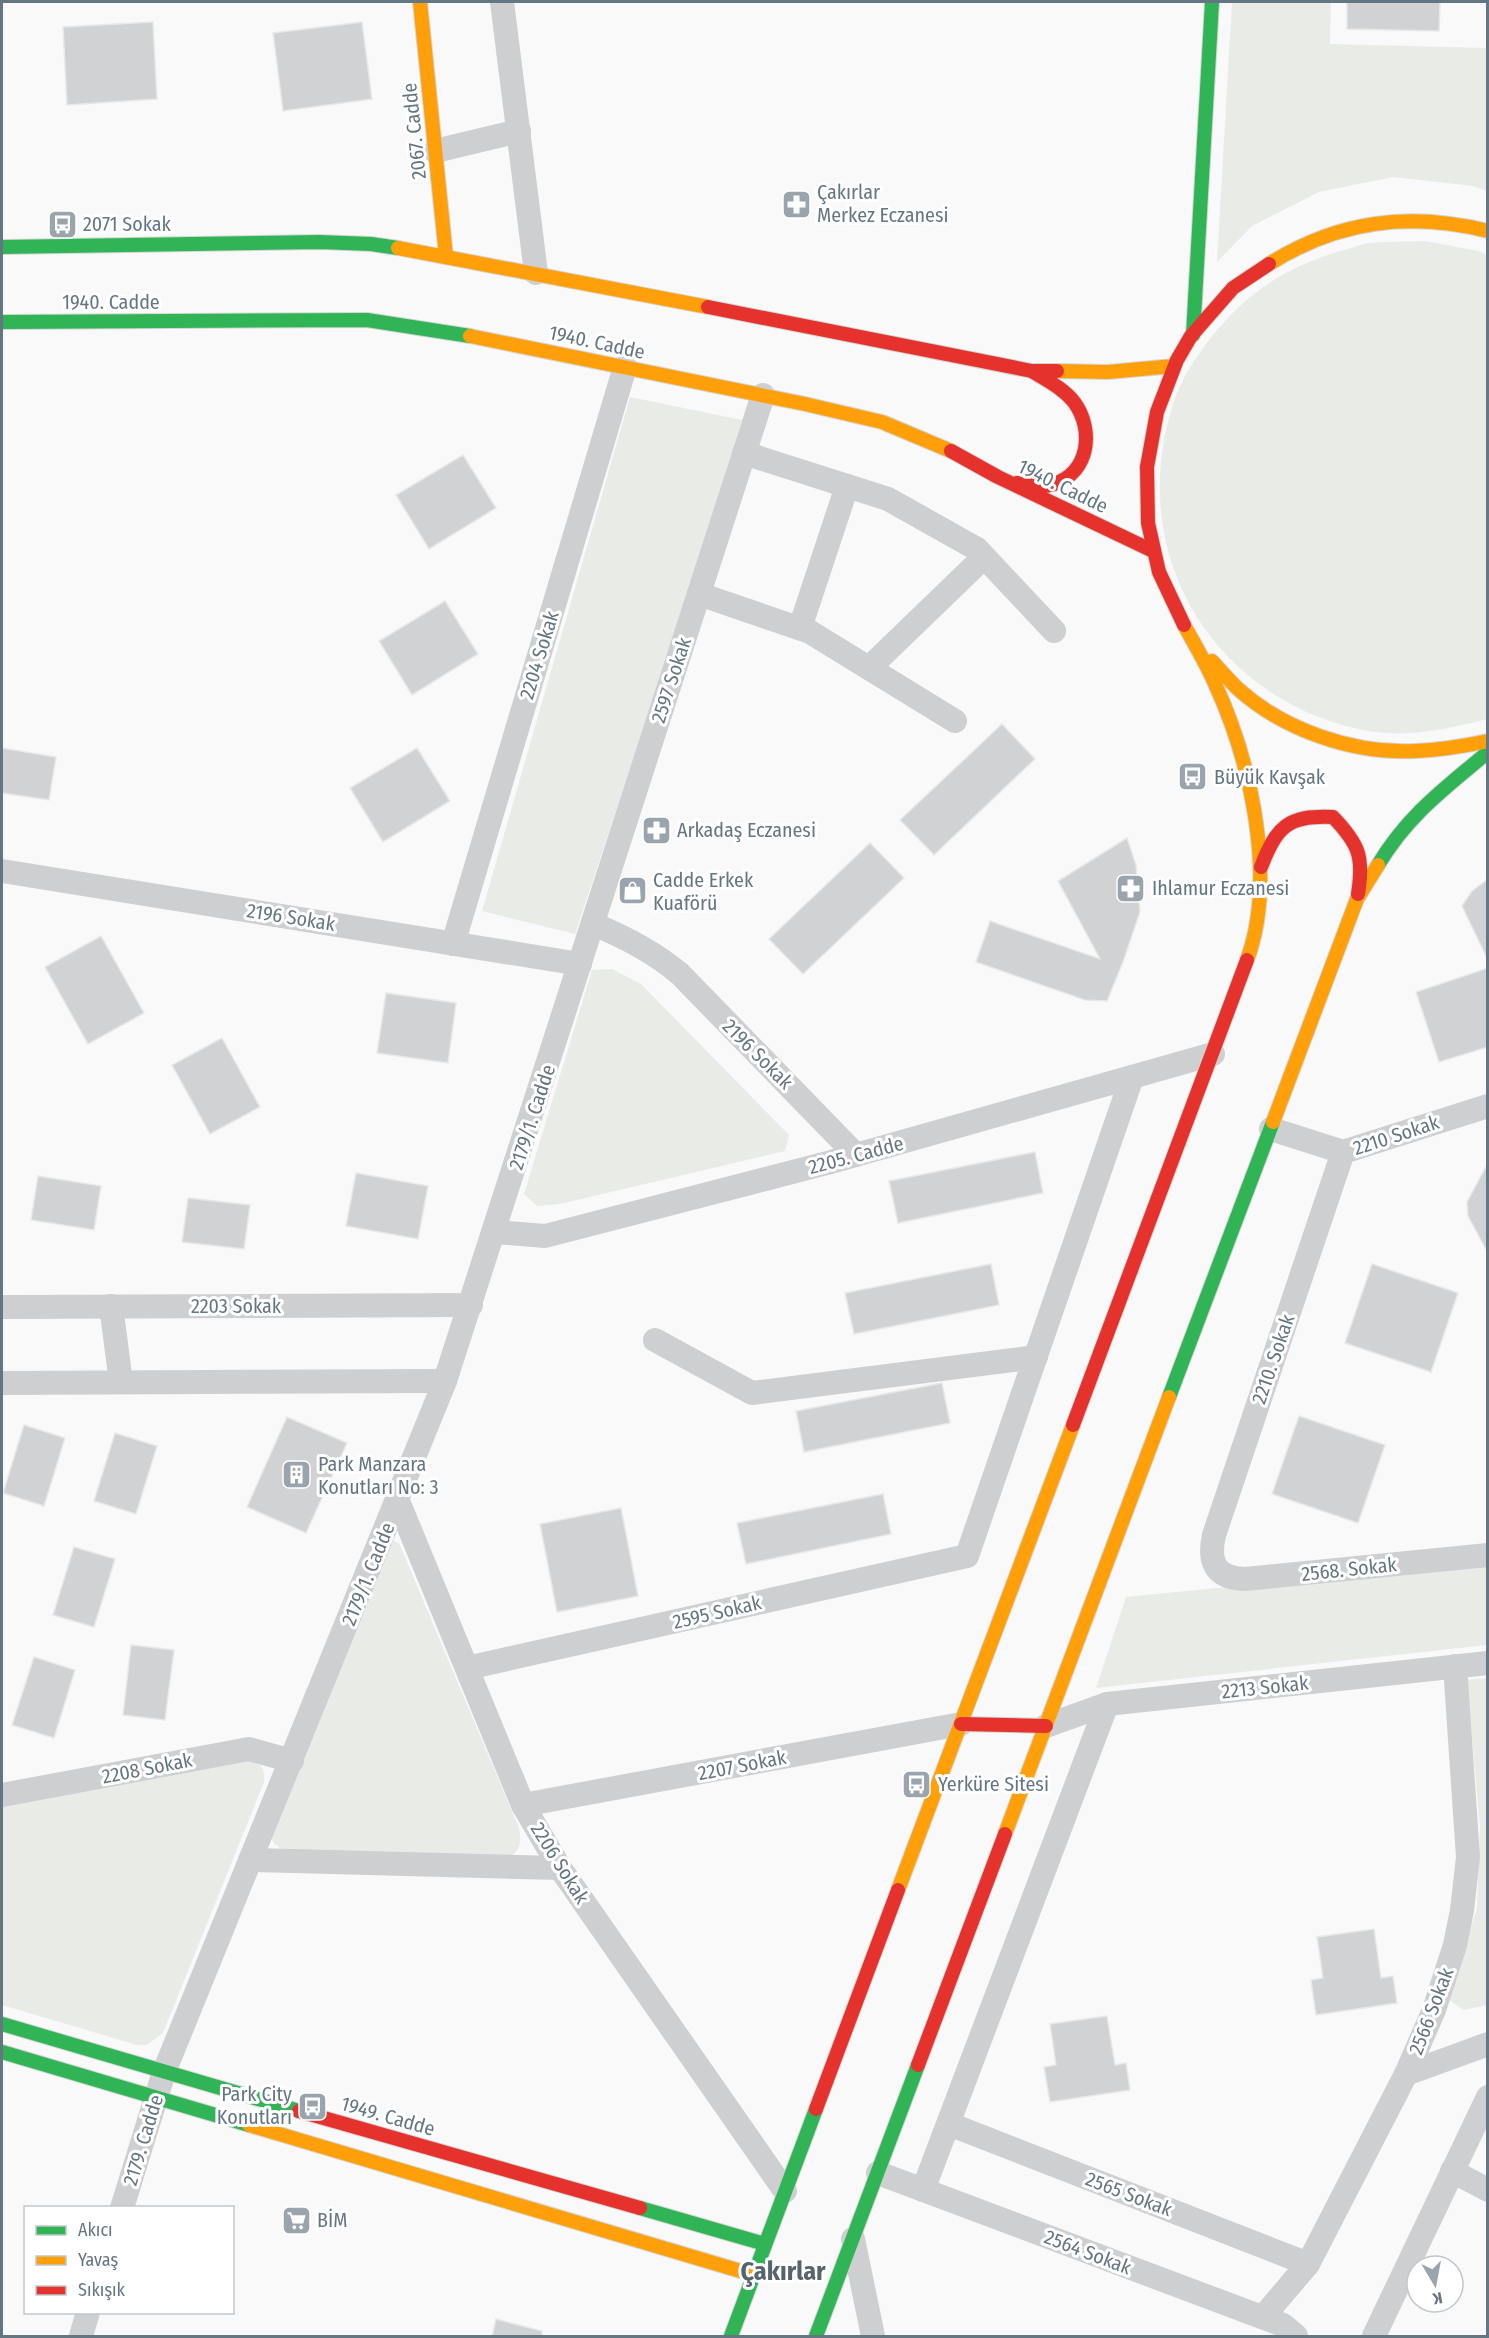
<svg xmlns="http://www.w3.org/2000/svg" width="1489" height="2338" viewBox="0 0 1489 2338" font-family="'Fira Sans Condensed',sans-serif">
<rect width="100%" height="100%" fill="#f9f9f9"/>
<g fill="#e8ebe6">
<polygon points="1232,2 1331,2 1330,44 1487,48 1487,191 1473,186 1393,177 1319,192 1252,226 1217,262"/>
<path d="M1424 241 1479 251 1487 255V719C1451 728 1413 737 1375 732 1243 712 1148 597 1161 463 1164 435 1171 401 1185 376 1200 349 1219 326 1241 305 1270 278 1305 261 1344 250 1352 248 1361 244 1370 243 1388 241 1406 242 1424 241Z"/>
<polygon points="630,397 742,420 656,691 575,934 482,911"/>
<polygon points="612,969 641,984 789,1135 785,1151 560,1204 537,1206 524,1194 592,970"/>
<path d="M394 1541 399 1543 519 1828C521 1841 522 1848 511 1856L284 1851 274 1843 271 1838 390 1544Z"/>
<polygon points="1487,1561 1487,1645 1096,1688 1126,1597"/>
<polygon points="1487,1678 1487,2005 1463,2010 1448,1999 1477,1908 1480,1827 1467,1680"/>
<path d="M254 1760C263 1766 265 1771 264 1782L163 2033 147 2045H137L2 2005V1804Z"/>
</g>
<g fill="#d0d2d3" stroke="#e8e8e8" stroke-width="1.5">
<polygon points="1347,2 1440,2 1439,31 1347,29"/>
<polygon points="153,22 157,99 67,105 63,27"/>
<polygon points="362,22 372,99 283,111 273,33"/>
<polygon points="463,455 496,508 429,549 396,495"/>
<polygon points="445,601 478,654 412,695 379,641"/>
<polygon points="1002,724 1035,759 934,855 900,820"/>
<polygon points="2,748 56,757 49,800 2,793"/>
<polygon points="417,748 450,801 383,842 350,788"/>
<polygon points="1127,838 1136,865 1140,912 1123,962 1107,1001 1085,1000 976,962 990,921 1100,959 1058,881"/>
<polygon points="870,843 904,878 803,974 769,939"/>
<polygon points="1488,879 1488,960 1462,906 1472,891"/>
<polygon points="101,936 144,1013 88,1044 45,967"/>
<polygon points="1488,968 1488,1047 1439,1062 1416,992"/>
<polygon points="386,993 456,1003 448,1063 377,1053"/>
<polygon points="222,1038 260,1107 210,1134 172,1065"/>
<polygon points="1035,1152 1043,1193 898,1223 889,1181"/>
<polygon points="1488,1163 1488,1253 1468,1216 1467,1202"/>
<polygon points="356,1173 428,1186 418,1239 346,1226"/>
<polygon points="38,1176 101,1186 94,1230 31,1220"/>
<polygon points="188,1198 250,1205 244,1249 182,1242"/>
<polygon points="991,1264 999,1305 854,1334 845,1293"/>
<polygon points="1372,1264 1458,1293 1431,1372 1345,1343"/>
<polygon points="942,1383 950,1423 804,1452 796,1411"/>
<polygon points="1299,1416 1385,1445 1358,1523 1272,1494"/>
<polygon points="287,1417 347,1443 306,1533 247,1507"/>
<polygon points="24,1425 65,1438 44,1506 3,1493"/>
<polygon points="115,1433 157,1446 136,1514 94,1501"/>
<polygon points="883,1494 891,1534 746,1564 737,1523"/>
<polygon points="621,1508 638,1596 557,1612 540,1524"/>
<polygon points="74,1547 115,1559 94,1627 53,1615"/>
<polygon points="131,1645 174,1650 165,1720 123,1715"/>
<polygon points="34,1657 75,1670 54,1738 12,1725"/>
<polygon points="1374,1929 1381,1978 1393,1976 1397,2003 1316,2015 1311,1980 1323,1978 1317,1937"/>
<polygon points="1107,2016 1115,2065 1126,2063 1130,2090 1050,2102 1044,2067 1056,2065 1050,2024"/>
<polygon points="496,2319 542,2331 542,2337 492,2337"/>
</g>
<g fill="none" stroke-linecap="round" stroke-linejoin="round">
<defs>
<g id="fast">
<polyline points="2,247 319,242 371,244 398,248"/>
<polyline points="2,322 367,320 470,336"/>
<polyline points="1193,335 1212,2"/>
<path d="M1378 865C1408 815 1444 789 1488 752"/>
<polyline points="1169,1397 1273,1122"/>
<polyline points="2,2024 299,2111"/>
<polyline points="2,2052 249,2125"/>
<polyline points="640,2208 765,2244"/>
<polyline points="731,2336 816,2109"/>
<polyline points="816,2336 918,2065"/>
</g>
<g id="slow">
<polyline points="420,2 446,256"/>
<polyline points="398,248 708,307"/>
<path d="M1269 264C1339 220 1409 212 1488 231"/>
<polyline points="470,336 805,404 882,422 951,451"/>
<polyline points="1057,371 1108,372 1174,366"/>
<path d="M1184 625C1195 645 1207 665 1216 686 1251 763 1277 879 1247 960"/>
<path d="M1212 661C1220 670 1228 679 1237 688 1283 730 1353 754 1415 751 1440 750 1464 746 1488 741"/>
<polyline points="1273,1122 1357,899 1378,865"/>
<polyline points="1005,1834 1169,1397"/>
<polyline points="898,1890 1073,1425"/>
<polyline points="249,2125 754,2275"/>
</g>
<g id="jam">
<polyline points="708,307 1032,371 1057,371"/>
<polyline points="951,451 998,477 1153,551"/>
<path d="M1017 483C1029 485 1042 488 1054 484 1090 472 1094 429 1074 402 1063 388 1046 380 1032 371"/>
<polyline points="1184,625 1159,572 1148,523 1147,467 1157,412 1177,360 1191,336 1233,288 1269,264"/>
<path d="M1261 867C1277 826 1288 815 1333 817 1359 844 1364 857 1358 894"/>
<polyline points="1073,1425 1247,960"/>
<polyline points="961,1724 1046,1726"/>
<polyline points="918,2065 1005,1834"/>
<polyline points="816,2109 898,1890"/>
<polyline points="299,2111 640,2208"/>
</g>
</defs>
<use href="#fast" stroke="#d5d6d7" stroke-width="16"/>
<use href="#slow" stroke="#d5d6d7" stroke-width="16"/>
<use href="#jam" stroke="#d5d6d7" stroke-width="16"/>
<g stroke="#cecfd0" stroke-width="24">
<polyline points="502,2 536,273"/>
<polyline points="435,151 519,131"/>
<polyline points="744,453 888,499 977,549 1054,631"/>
<polyline points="699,594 810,632 955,721"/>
<polyline points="800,628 847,486"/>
<polyline points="869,668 984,557"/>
<polyline points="2,871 580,964"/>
<path d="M593 924C625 937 654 952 680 974L856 1155"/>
<polyline points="453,944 625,367"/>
<polyline points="1271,1129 1343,1152 1488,1106"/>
<path d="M1343 1152 1214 1535C1208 1562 1215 1578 1245 1579L1488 1555"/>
<polyline points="495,1232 545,1236 831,1162 1213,1054"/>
<polyline points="111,1306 121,1382"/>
<polyline points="2,1307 471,1305"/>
<polyline points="655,1340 752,1393 1036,1357"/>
<polyline points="2,1383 445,1381"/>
<polyline points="398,1501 523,1805 560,1868 785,2191"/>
<polyline points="467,1668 967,1556 1132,1077"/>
<polyline points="1046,1726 1107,1704 1488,1663"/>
<polyline points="2,1795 249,1749 292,1761"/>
<polyline points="523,1805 961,1724"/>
<polyline points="250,1860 560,1868"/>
<polyline points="1406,2074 1488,2044"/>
<polyline points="949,2124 1308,2264"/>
<polyline points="1452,2171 1488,2190"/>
<polyline points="878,2173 1283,2325 1296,2336"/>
<polyline points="923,2190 1107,1704"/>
<polyline points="122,2208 164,2072 445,1381 763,395"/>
<polyline points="853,2239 873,2336"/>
<polyline points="1263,2317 1308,2264 1406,2074 1434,2010 1455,1945 1462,1910 1468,1857 1455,1666"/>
<polyline points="81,2336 88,2312"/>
<polyline points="1374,2336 1488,2097"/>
</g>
<use href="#fast" stroke="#30b455" stroke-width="14"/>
<use href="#slow" stroke="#ff9f0a" stroke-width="14"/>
<use href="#jam" stroke="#e5322d" stroke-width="14"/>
</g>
<defs>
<symbol id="pharmacy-square" viewBox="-11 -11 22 22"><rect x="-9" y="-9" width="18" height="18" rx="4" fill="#99a4ac" stroke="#fff"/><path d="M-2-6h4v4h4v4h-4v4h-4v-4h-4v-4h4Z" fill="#fff"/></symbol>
<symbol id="bus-square" viewBox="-11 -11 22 22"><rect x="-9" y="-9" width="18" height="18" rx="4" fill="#99a4ac" stroke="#fff"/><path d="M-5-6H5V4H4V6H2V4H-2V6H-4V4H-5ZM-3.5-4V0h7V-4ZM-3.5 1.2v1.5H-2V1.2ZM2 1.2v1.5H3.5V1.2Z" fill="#fff"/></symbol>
<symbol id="shop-square" viewBox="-11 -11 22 22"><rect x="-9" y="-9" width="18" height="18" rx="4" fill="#99a4ac" stroke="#fff"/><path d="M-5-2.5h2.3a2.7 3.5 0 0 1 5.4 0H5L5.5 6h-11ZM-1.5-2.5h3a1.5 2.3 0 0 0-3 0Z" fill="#fff"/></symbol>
<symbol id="building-square" viewBox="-11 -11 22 22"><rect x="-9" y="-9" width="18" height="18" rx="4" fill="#99a4ac" stroke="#fff"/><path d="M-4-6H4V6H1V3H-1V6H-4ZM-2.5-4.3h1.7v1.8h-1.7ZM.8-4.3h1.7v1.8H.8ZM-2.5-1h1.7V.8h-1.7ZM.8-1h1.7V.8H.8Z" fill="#fff"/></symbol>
<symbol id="supermarket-square" viewBox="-11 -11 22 22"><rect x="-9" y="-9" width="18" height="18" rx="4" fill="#99a4ac" stroke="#fff"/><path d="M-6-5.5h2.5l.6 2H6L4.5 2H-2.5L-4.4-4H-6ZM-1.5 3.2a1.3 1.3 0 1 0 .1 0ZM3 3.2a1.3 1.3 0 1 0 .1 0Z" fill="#fff"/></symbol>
</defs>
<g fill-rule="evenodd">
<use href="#pharmacy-square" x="780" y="188" width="33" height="33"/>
<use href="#bus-square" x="46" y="208" width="33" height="33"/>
<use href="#bus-square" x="1176" y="760" width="33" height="33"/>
<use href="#pharmacy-square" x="640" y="814" width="33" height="33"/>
<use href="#pharmacy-square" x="1114" y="872" width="33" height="33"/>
<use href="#shop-square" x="616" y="874" width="33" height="33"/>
<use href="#building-square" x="280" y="1458" width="33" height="33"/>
<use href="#bus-square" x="900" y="1768" width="33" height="33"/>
<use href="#bus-square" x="296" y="2090" width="33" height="33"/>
<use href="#supermarket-square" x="280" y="2204" width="33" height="33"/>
</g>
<g text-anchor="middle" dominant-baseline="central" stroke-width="6" stroke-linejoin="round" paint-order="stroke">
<g font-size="20" fill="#657683" stroke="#fff">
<text transform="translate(414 131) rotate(-96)">2067. Cadde</text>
<text x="111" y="302">1940. Cadde</text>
<text transform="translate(597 342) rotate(12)">1940. Cadde</text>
<text transform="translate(1063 486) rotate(26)">1940. Cadde</text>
<text transform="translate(539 655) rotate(-73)">2204 Sokak</text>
<text transform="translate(671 680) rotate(-72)">2597 Sokak</text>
<text transform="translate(291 917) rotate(9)">2196 Sokak</text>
<text transform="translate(758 1054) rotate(45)">2196 Sokak</text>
<text transform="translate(532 1117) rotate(-72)">2179/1. Cadde</text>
<text transform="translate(1396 1135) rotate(-18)">2210 Sokak</text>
<text transform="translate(856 1155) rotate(-15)">2205. Cadde</text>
<text x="236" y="1306">2203 Sokak</text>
<text transform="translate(1273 1359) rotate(-71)">2210. Sokak</text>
<text transform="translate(1349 1569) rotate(-6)">2568. Sokak</text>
<text transform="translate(368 1574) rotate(-68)">2179/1. Cadde</text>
<text transform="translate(717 1612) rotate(-13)">2595 Sokak</text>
<text transform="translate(1265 1687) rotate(-6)">2213 Sokak</text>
<text transform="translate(742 1765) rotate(-11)">2207 Sokak</text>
<text transform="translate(147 1768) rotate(-11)">2208 Sokak</text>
<text transform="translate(560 1863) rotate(58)">2206 Sokak</text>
<text transform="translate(1431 2011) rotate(-69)">2566 Sokak</text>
<text transform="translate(388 2116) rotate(16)">1949. Cadde</text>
<text transform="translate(143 2140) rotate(-73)">2179. Cadde</text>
<text transform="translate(1129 2194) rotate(21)">2565 Sokak</text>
<text transform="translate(1088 2252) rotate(21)">2564 Sokak</text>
</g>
<g font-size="20" fill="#657683" stroke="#fff" text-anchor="start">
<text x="817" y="192">Çakırlar<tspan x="817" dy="23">Merkez Eczanesi</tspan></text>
<text x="83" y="224">2071 Sokak</text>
<text x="1214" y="777">Büyük Kavşak</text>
<text x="677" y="830">Arkadaş Eczanesi</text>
<text x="653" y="880">Cadde Erkek<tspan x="653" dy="23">Kuaförü</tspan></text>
<text x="1152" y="888">Ihlamur Eczanesi</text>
<text x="318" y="1464">Park Manzara<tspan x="318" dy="23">Konutları No: 3</tspan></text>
<text x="938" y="1784">Yerküre Sitesi</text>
<text x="292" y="2094" text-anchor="end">Park City<tspan x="292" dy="23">Konutları</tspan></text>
<text x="317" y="2220">BİM</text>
</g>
<g font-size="26" font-weight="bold" fill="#57646e" stroke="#fff">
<text x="783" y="2271">Çakırlar</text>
</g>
</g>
<rect width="1489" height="2338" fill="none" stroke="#657683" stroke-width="6"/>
<rect x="24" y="2206" width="210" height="108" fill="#ffffff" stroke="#c1c8cd" stroke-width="1.5"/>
<rect x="36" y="2226" width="30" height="9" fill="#30b455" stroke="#c1c8cd" stroke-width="1.5"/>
<text x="78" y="2236" font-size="18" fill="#657683">Akıcı</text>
<rect x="36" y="2256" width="30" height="9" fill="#ff9f0a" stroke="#c1c8cd" stroke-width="1.5"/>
<text x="78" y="2266" font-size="18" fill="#657683">Yavaş</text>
<rect x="36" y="2286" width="30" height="9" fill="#e5322d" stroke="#c1c8cd" stroke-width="1.5"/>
<text x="78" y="2296" font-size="18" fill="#657683">Sıkışık</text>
<g transform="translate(1435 2284) rotate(170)"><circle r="28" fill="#ffffff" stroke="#c1c8cd" stroke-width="1.5"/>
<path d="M0-4.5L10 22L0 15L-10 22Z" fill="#99a4ac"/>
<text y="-9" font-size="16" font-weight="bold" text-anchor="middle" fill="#657683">K</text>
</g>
</svg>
